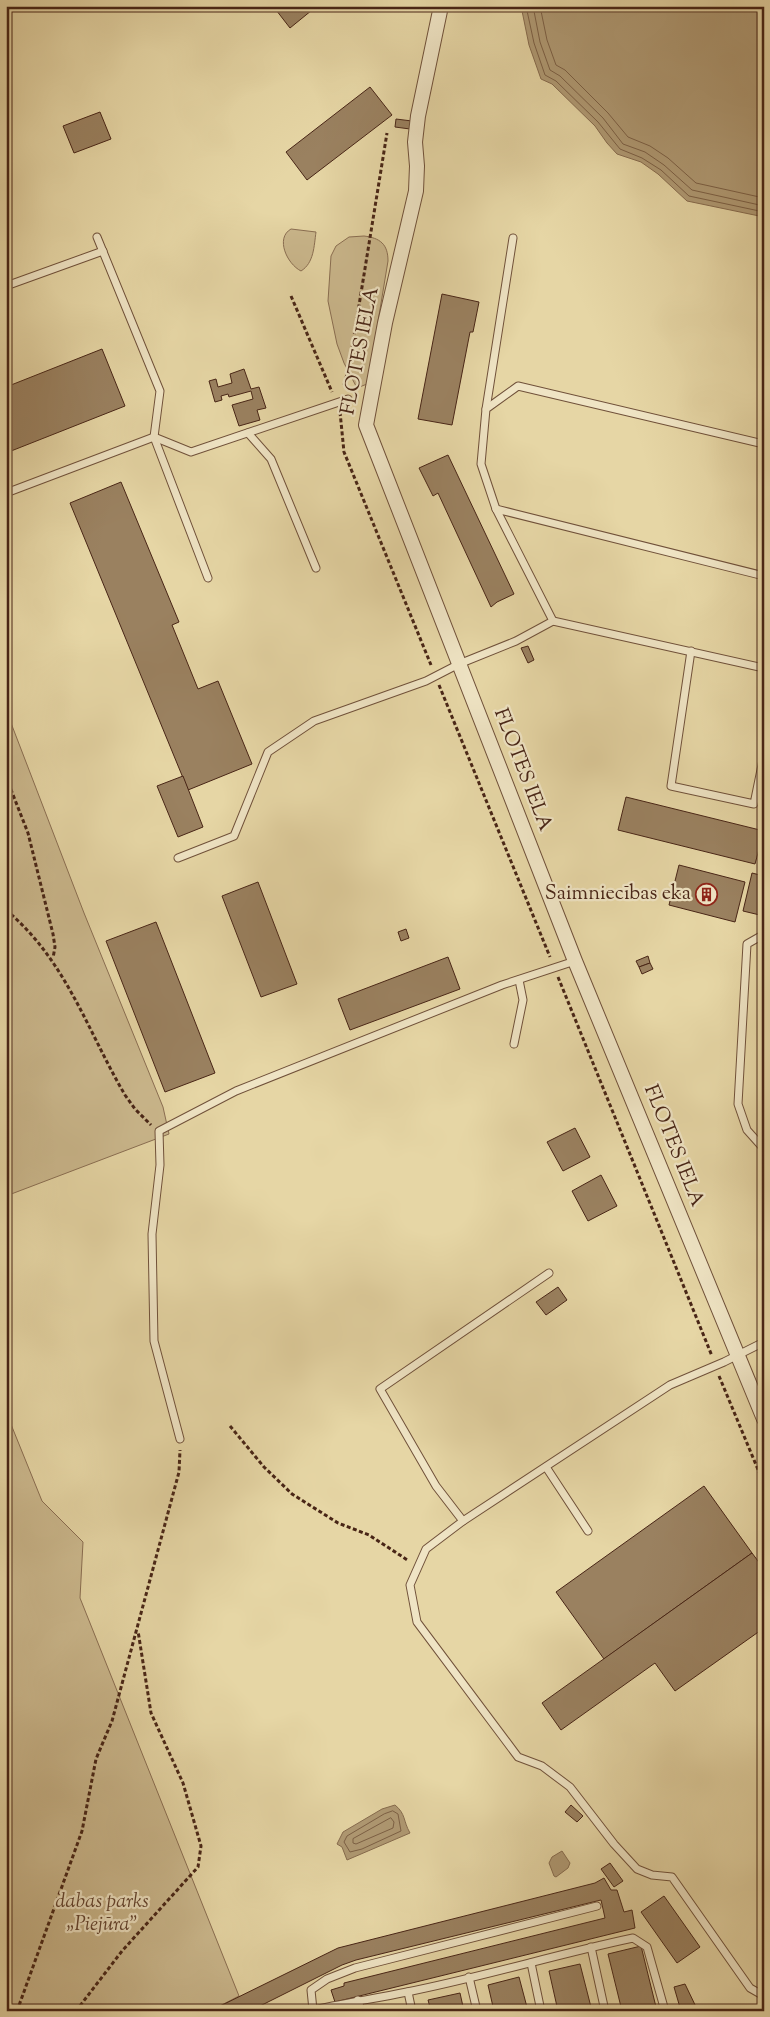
<svg xmlns="http://www.w3.org/2000/svg" width="770" height="2017" viewBox="0 0 770 2017" font-family="'Sorts Mill Goudy',serif">
<rect width="100%" height="100%" fill="#e6d6a5"/>
<filter id="stains"><feTurbulence type="fractalNoise" baseFrequency=".004" numOctaves="4"/><feColorMatrix values="0 0 0 0 .2 0 0 0 0 .09 0 0 0 0 .02 0 0 0 .5 -.17"/></filter>
<radialGradient id="worn" r=".72"><stop offset=".6" stop-color="#630" stop-opacity="0"/><stop offset="1" stop-color="#630" stop-opacity=".3"/></radialGradient>
<g fill="#cbb88d" stroke="#8a6e52">
<path d="M291 229 316 232C314 246 314 263 301 271 287 264 275 238 291 229Z"/>
<path d="M364 236C380 238 388 244 388 261L369 376 367 384 357 388 344 363 337 344 328 301 331 256 336 246 349 237Z"/>
<polygon points="6,710 84,913 163,1107 169,1134 6,1196"/>
<polygon points="6,1412 42,1501 83,1542 80,1598 239,1996 210,2011 6,2011"/>
</g>
<g fill="#b09a74" stroke="#866b4e">
<polygon points="521,6 764,6 764,217 687,201 658,174 641,162 617,154 607,143 595,126 552,84 541,79 529,45"/>
<path d="M395 1805C406 1814 403 1821 410 1833L347 1860 342 1847 337 1844 343 1832 382 1809Z"/>
<polygon points="562,1851 570,1863 568,1868 556,1877 554,1876 549,1863 552,1857"/>
</g>
<g fill="none" stroke-linecap="round" stroke-linejoin="round">
<g stroke="#7c6045" stroke-width="1">
<polyline points="526,6 534,43 545,75 556,81 598,122 620,149 642,158 661,170 689,196 764,212"/>
<polyline points="533,6 540,42 550,70 560,76 603,118 623,144 645,152 664,165 692,190 764,206"/>
<polyline points="540,6 547,40 556,65 565,70 608,113 628,137 650,146 668,158 696,183 764,198"/>
<polygon points="393,1811 398,1814 401,1831 362,1849 350,1852 344,1842 347,1836 384,1814"/>
<polygon points="391,1818 394,1822 393,1828 356,1844 353,1843 353,1839"/>
</g>
</g>
<g fill="#9a8160" stroke="#482516">
<polygon points="273,6 317,6 290,28"/>
<polygon points="370,87 392,115 307,180 286,152"/>
<polygon points="100,112 111,139 74,153 63,126"/>
<polygon points="396,119 412,121 410,129 395,127"/>
<polygon points="442,294 479,302 473,332 470,332 452,425 418,419"/>
<polygon points="102,349 125,406 6,453 6,387"/>
<polygon points="244,369 251,389 259,387 266,408 257,410 260,420 239,426 232,405 253,399 251,391 229,397 228,394 221,396 222,400 215,402 209,381 216,379 218,387 232,383 230,374"/>
<polygon points="448,455 514,594 497,602 491,607 438,493 433,496 419,468"/>
<polygon points="121,482 179,622 172,625 198,689 218,681 252,764 188,790 70,503"/>
<polygon points="528,646 534,660 528,663 521,648"/>
<polygon points="183,776 203,827 178,837 157,786"/>
<polygon points="626,797 764,831 755,864 618,830"/>
<polygon points="679,865 745,882 735,922 669,905"/>
<polygon points="752,873 764,876 764,916 743,911"/>
<polygon points="258,882 297,984 261,997 222,896"/>
<polygon points="156,922 215,1073 165,1092 106,941"/>
<polygon points="406,929 409,938 401,941 398,932"/>
<polygon points="648,956 650,963 639,967 636,961"/>
<polygon points="448,957 460,989 350,1030 338,999"/>
<polygon points="650,963 653,969 642,974 639,967"/>
<polygon points="575,1128 590,1157 563,1171 547,1142"/>
<polygon points="601,1175 617,1206 588,1221 572,1191"/>
<polygon points="558,1287 567,1300 546,1315 536,1302"/>
<polygon points="704,1486 752,1553 604,1659 556,1592"/>
<polygon points="752,1553 764,1569 764,1628 675,1691 655,1663 561,1730 542,1703"/>
<polygon points="571,1805 583,1816 577,1822 565,1812"/>
<polygon points="610,1863 623,1881 614,1887 601,1869"/>
<polygon points="604,1878 611,1890 617,1890 624,1912 632,1910 635,1928 335,2002 331,1990 344,1986 344,1983 605,1918 601,1900 356,1960 342,1965 250,2011 210,2011 338,1948 595,1883"/>
<polygon points="664,1896 700,1947 677,1963 641,1912"/>
<polygon points="641,1946 657,2011 622,2011 608,1954"/>
<polygon points="580,1964 592,2011 558,2011 549,1971"/>
<polygon points="519,1977 528,2011 494,2011 488,1985"/>
<polygon points="685,1984 698,2011 681,2011 674,1987"/>
<polygon points="460,1993 464,2011 431,2011 428,2000"/>
</g>
<g fill="none" stroke-linecap="round" stroke-linejoin="round">
<defs>
<g id="lane">
<polyline points="97,237 160,391 154,437 208,578"/>
<polyline points="6,286 103,251"/>
<polyline points="486,409 513,238"/>
<polyline points="248,433 271,459 316,568"/>
<polyline points="6,493 154,437 191,452 348,399"/>
<polyline points="496,509 764,576"/>
<polyline points="553,621 496,509 481,464 486,409 518,386 764,444"/>
<polyline points="691,651 671,786 754,804 764,755"/>
<polyline points="178,858 234,836 268,752 314,721 426,681 459,664 516,641 553,621 764,668"/>
<polyline points="764,937 761,936 747,944 738,1104 747,1130 764,1149"/>
<polyline points="514,1044 523,1000 519,980"/>
<polyline points="764,1342 724,1362 670,1385 463,1521 426,1549 410,1585 417,1622 518,1757 542,1766 570,1787 614,1844 637,1869 652,1875 672,1877 750,1988 764,1996"/>
<polyline points="180,1439 154,1341 152,1234 160,1165 159,1131 236,1091 502,985 575,961"/>
<polyline points="546,1467 588,1531"/>
<polyline points="463,1521 436,1486 380,1389 549,1273"/>
<polyline points="591,1947 605,2011"/>
<polyline points="531,1963 541,2011"/>
<polyline points="469,1977 477,2011"/>
<polyline points="408,1992 412,2011"/>
<polyline points="358,2000 361,2011"/>
<polyline points="313,2010 311,1990 327,1979 355,1968 597,1906"/>
<path d="M309 2011C342 2003 374 1999 407 1992 483 1977 557 1954 633 1938L647 1947 665 2011"/>
</g>
<polyline id="street" points="441,6 418,116 415,142 417,166 416,191 385,323 366,425 575,961 764,1419"/>
</defs>
<use href="#lane" stroke="#70513a" stroke-width="9"/>
<use href="#street" stroke="#70513a" stroke-width="16"/>
<g stroke="#482516" stroke-width="3" stroke-dasharray="4 2.5" stroke-linecap="butt">
<polyline points="291,296 332,392"/>
<polyline points="344,385 349,367 387,133"/>
<polyline points="340,412 344,452 431,665"/>
<polyline points="439,685 550,957"/>
<polyline points="6,777 28,833 53,934 55,947 53,958"/>
<path d="M6 910C66 960 87 1030 125 1095L135 1109 151 1125"/>
<polyline points="558,977 712,1356"/>
<polyline points="719,1376 764,1484"/>
<polyline points="230,1426 264,1467 292,1494 338,1523 369,1535 409,1561"/>
<polyline points="17,2011 82,1831 96,1759 112,1721 179,1472 180,1450"/>
<polyline points="76,2011 122,1951 198,1867 201,1846 183,1783 151,1713 138,1631"/>
</g>
<use href="#lane" stroke="#efe4c4" stroke-width="7"/>
<use href="#street" stroke="#efe4c4" stroke-width="14"/>
</g>
<defs>
<symbol id="building-ring" viewBox="-11 -11 22 22"><circle r="9.5" fill="#efe4c4" stroke="#8f2418" stroke-width="1.5"/><path d="M-4-6H4V6H1V3H-1V6H-4ZM-2.5-4.3h1.7v1.8h-1.7ZM.8-4.3h1.7v1.8H.8ZM-2.5-1h1.7V.8h-1.7ZM.8-1h1.7V.8H.8Z" fill="#8f2418"/></symbol>
</defs>
<g fill-rule="evenodd">
<use href="#building-ring" x="694" y="882" width="25" height="25"/>
</g>
<g text-anchor="middle" dominant-baseline="central" stroke-width="4.5" stroke-linejoin="round" paint-order="stroke">
<g font-size="20" fill="#482516" stroke="#efe4c4">
<text transform="translate(361 351) rotate(-79)">FLOTES IELA</text>
<text transform="translate(522 770) rotate(69)">FLOTES IELA</text>
<text transform="translate(673 1146) rotate(68)">FLOTES IELA</text>
</g>
<g font-size="20" fill="#482516" stroke="#efe4c4" text-anchor="end">
<text x="691" y="894">Saimniecības eka</text>
</g>
<g font-size="20" font-style="italic" fill="#62422e" stroke="#efe4c4">
<text x="102" y="1902">dabas parks<tspan x="102" dy="23">„Piejūra”</tspan></text>
</g>
</g>
<rect width="770" height="2017" fill="none" stroke="#e6d6a5" stroke-width="25"/>
<rect x="8" y="8" width="755" height="2002" fill="none" stroke="#482516" stroke-width="2.5"/>
<rect x="12" y="12" width="745" height="1992" fill="none" stroke="#482516"/>
<rect width="100%" height="100%" filter="url(#stains)"/>
<rect width="100%" height="100%" fill="url(#worn)"/>
</svg>
